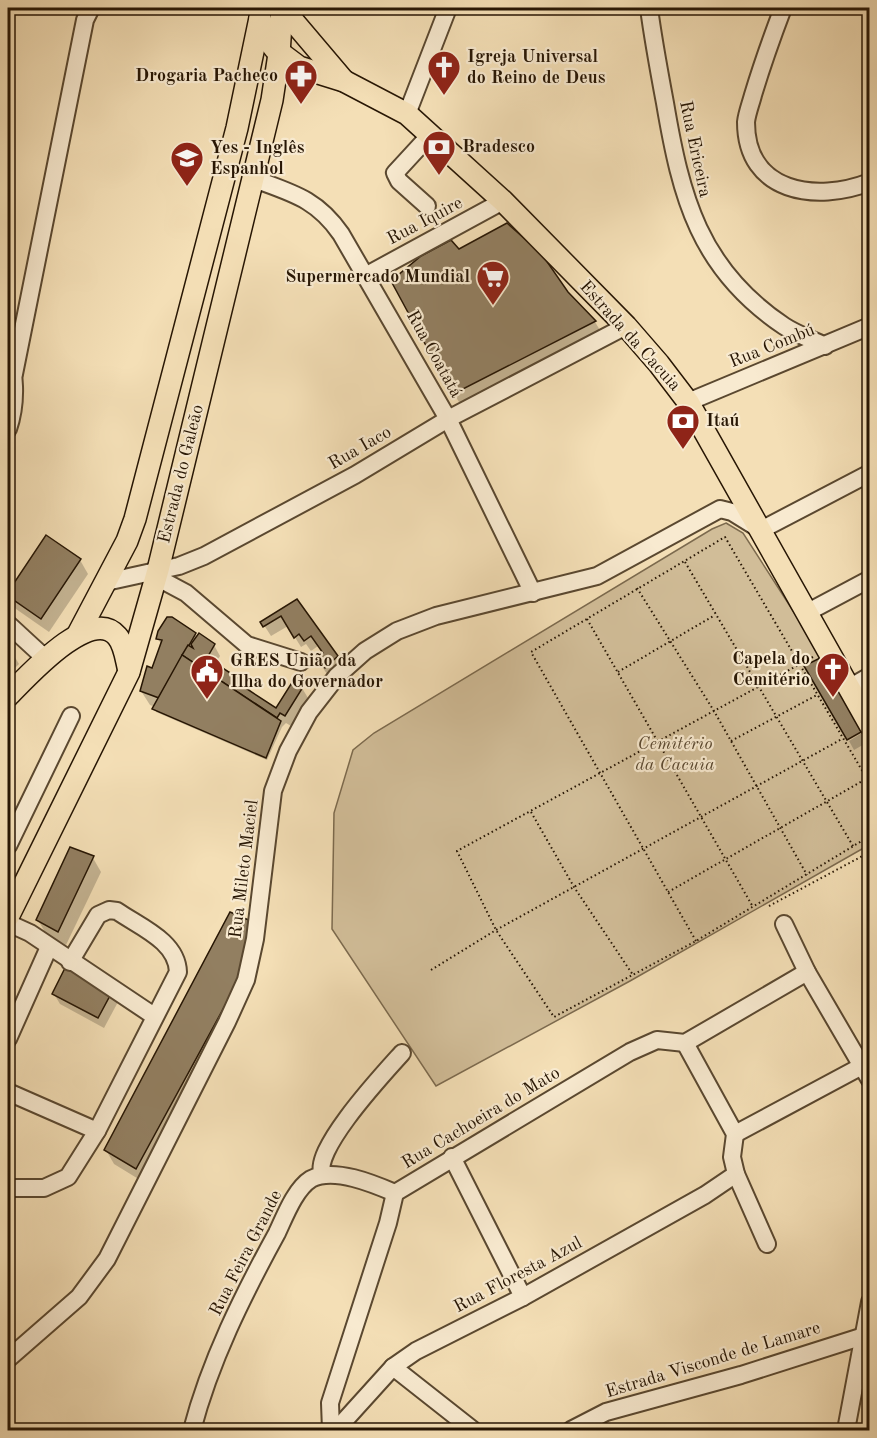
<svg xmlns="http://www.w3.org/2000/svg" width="877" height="1438" viewBox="0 0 877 1438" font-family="'Old Standard TT',serif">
<rect width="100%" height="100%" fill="#f4dfb6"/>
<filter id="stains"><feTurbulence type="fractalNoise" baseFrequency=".00333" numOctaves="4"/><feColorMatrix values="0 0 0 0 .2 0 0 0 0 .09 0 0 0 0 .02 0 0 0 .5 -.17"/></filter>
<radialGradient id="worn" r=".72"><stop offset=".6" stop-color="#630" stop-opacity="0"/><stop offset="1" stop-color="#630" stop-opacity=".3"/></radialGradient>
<polygon fill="#d1bd98" stroke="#7c6a4e" stroke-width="1.5" points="726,523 743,533 815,645 869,736 869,845 630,981 436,1086 332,929 334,813 353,750 374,733 712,529"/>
<g fill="#0003">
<polygon points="459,251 567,293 595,322 603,335 469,404 459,402 450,387"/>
<polygon points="47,537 80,560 88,574 49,632 16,609 8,595"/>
<polygon points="296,601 343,667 329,677 317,659 324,654 318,646 311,651 306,644 301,647 288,626 271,636 262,622"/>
<polygon points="195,634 197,638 214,645 220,656 215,664 248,686 254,696 276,710 295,689 302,688 308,698 291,726 286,723 282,727 267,760 156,712 155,707 150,705 141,691 162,645 157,638"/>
<polygon points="8,646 19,664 8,675"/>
<polygon points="862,733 868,742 854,750 849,741"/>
<polygon points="93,858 101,872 66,945 46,934 38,920"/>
<polygon points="258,936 145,1183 114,1164 106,1150"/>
<polygon points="67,968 118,1002 104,1028 60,1004 54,994"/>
</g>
<g fill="#927f61" stroke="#271604" stroke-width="1.5">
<polygon points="507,223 541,253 568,292 596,321 461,390 449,388 391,281 421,256 451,240 459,249"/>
<polygon points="46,535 81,559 41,619 8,596 8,592"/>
<polygon points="297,599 338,656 325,668 315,658 323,653 311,636 304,641 299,634 294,638 281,616 263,627 260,622"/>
<polygon points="167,617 172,617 196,633 159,698 140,691 147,666 152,668 162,640 156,639 158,631"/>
<polygon points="199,633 215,644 207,658 249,685 247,689 276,708 291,684 295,687 297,683 303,687 285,716 280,713 277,718 182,655 188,645 193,648 191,644"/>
<polygon points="182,655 281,721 266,758 152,709"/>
<polygon points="820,658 863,731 847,740 804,666"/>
<polygon points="70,847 94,856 58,932 36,920"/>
<polygon points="230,912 251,921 246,967 136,1169 104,1150"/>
<polygon points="66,966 113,990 98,1018 52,994"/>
</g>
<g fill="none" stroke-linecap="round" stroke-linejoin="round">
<defs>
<g id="minor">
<path d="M649 8C653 39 659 71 665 103 681 197 699 269 784 326 796 334 811 339 825 346"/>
<path d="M783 8C772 37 762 65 753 95 751 103 747 113 746 122 746 193 816 203 870 182"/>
<polyline points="407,114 448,8"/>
<path d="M254 179C292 193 317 199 341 234L448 419 533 593"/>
<polyline points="427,206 399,181 395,173 430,135"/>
<polyline points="367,275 503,201"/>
<path d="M8 343C14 373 18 400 8 429"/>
<polyline points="14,374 85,20 91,8"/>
<polyline points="688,402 870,326"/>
<polyline points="156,577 186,593 247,645 301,662"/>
<polyline points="106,582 179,566 204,556 355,475 448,419 626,326"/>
<polyline points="808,612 870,579"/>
<polyline points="8,624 46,659"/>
<polyline points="849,688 870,676"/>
<polyline points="8,846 71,716"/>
<polyline points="8,923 30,933 154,1016"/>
<polyline points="784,924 807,972 870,1080"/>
<polyline points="8,1039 49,947"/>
<polyline points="685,1043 735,1134 732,1157 736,1174 767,1244"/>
<polyline points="8,1092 97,1131"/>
<polyline points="735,1134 862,1066"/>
<polyline points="452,1157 523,1297"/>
<path d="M323 1175C310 1152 385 1072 402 1053"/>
<path d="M8 1188H44L68 1177 97 1131 178 972C177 941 140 927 117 911L109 910 98 915 70 962"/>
<polyline points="8,1359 79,1297 107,1259 227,1022 246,980 255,939 273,791 288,751 309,712 337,676 365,651 397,631 436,616 597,576 720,509 732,512 761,530 870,473"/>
<polyline points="393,1367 473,1430"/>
<path d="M192 1430C210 1361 243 1295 277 1233 285 1216 295 1189 311 1179 334 1167 374 1184 395 1193"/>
<polyline points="331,1430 330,1403 388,1223 395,1193 630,1052 657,1040 685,1043 807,972"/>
<polyline points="336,1430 393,1367 416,1351 523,1297 705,1195 736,1174"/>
<polyline points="571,1430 606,1412 741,1375 870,1334"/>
<polyline points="846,1430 870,1302"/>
</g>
<g id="major">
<polyline points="286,8 294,22 344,81"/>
<polyline points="260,18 265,36 275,49 299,67 344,81 407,114 503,201 626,326 659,364 688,402 870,725"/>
<polyline points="78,634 127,541 135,519 237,128 260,18"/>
<path d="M8 696C26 678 91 605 117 636 125 645 126 660 129 671"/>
<polyline points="8,917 129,672 158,570 272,100 279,54 282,8"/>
</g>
</defs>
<use href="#minor" stroke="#5a4830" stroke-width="20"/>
<use href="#major" stroke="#271604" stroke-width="24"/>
<g stroke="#271604" stroke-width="2" stroke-dasharray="1.5 3" stroke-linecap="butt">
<polyline points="685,562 853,846"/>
<polyline points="637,588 714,711 807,875"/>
<polyline points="587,619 753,907"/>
<polyline points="813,657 457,851 496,930 554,1017 696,941 870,836"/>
<polyline points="618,672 715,615"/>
<polyline points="731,741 817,695"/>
<polyline points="531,812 574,887 633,975"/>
<polyline points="668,892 866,779"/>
<polyline points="769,906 870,852"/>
<polyline points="696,941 531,652 725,537 870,784"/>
<polyline points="431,970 496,930 842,739"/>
</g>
<use href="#minor" stroke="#f8ead0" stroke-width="16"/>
<use href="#major" stroke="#f4dfb6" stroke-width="21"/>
</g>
<defs>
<symbol id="church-pin" viewBox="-11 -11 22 30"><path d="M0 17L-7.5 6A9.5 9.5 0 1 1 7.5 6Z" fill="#8f2418" stroke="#f8ead0"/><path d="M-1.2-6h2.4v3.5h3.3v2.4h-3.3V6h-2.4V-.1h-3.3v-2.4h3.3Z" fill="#fff"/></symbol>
<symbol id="pharmacy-pin" viewBox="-11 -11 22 30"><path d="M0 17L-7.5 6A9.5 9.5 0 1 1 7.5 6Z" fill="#8f2418" stroke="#f8ead0"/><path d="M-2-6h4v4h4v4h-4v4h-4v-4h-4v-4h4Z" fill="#fff"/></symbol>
<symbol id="bank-pin" viewBox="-11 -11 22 30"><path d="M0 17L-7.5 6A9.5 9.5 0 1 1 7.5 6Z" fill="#8f2418" stroke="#f8ead0"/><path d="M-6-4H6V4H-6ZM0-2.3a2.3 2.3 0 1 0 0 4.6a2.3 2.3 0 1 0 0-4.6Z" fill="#fff"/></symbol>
<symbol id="school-pin" viewBox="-11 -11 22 30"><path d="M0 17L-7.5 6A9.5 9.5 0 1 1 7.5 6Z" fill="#8f2418" stroke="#f8ead0"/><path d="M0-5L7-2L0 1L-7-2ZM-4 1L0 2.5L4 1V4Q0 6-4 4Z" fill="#fff"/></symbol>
<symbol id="supermarket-pin" viewBox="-11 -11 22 30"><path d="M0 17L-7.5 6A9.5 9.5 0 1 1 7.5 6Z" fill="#8f2418" stroke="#f8ead0"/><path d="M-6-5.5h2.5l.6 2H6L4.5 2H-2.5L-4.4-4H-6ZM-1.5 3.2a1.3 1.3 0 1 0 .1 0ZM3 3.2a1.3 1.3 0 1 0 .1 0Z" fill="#fff"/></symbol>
<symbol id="civic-pin" viewBox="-11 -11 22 30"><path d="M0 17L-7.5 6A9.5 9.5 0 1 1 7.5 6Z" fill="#8f2418" stroke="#f8ead0"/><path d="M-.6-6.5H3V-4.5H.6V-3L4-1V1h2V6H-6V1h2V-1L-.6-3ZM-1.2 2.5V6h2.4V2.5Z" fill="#fff"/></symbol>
</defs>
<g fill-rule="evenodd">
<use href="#church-pin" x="425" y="48" width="38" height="52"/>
<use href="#pharmacy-pin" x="282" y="57" width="38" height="52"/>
<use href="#bank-pin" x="420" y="128" width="38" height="52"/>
<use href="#school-pin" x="168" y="139" width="38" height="52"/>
<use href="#supermarket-pin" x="474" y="258" width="38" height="52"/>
<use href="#bank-pin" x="664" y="402" width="38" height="52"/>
<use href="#church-pin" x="814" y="650" width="38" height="52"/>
<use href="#civic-pin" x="188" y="652" width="38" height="52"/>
</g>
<g text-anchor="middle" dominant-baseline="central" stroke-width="4.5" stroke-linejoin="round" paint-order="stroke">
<g font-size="18" font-weight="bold" fill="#271604" stroke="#f8ead0" text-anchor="start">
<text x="467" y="57">Igreja Universal<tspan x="467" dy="21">do Reino de Deus</tspan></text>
<text x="278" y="76" text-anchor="end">Drogaria Pacheco</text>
<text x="462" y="147">Bradesco</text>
<text x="210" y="148">Yes - Inglês<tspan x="210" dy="21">Espanhol</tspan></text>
<text x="470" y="277" text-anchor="end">Supermercado Mundial</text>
<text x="706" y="421">Itaú</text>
<text x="810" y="659" text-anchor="end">Capela do<tspan x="810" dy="21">Cemitério</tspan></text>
<text x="230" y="661">GRES União da<tspan x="230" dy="21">Ilha do Governador</tspan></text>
</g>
<g font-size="18" fill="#271604" stroke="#f8ead0">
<text transform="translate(695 149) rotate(78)">Rua Ericeira</text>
<text transform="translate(425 221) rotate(-28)">Rua Iquire</text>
<text transform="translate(630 336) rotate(48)">Estrada da Cacuia</text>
<text transform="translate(772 346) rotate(-22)">Rua Combú</text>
<text transform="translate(434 354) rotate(61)">Rua Coatatá</text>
<text transform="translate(360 448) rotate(-30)">Rua Iaco</text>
<text transform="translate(181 474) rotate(-76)">Estrada do Galeão</text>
<text transform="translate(244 869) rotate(-83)">Rua Mileto Maciel</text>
<text transform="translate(481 1118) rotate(-31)">Rua Cachoeira do Mato</text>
<text transform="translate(246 1253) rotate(-63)">Rua Feira Grande</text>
<text transform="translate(518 1275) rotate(-28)">Rua Floresta Azul</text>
<text transform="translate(713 1360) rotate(-17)">Estrada Visconde de Lamare</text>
</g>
<g font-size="18" font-style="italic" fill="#5a4830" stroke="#f8ead0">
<text x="675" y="744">Cemitério<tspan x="675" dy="21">da Cacuia</tspan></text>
</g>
</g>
<rect width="877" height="1438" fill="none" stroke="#f4dfb6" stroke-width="30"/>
<rect x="9" y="9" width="859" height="1420" fill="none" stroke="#271604" stroke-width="3"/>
<rect x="15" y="15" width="847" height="1408" fill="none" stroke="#271604" stroke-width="1.5"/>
<rect width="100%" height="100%" filter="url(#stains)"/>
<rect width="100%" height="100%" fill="url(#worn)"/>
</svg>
